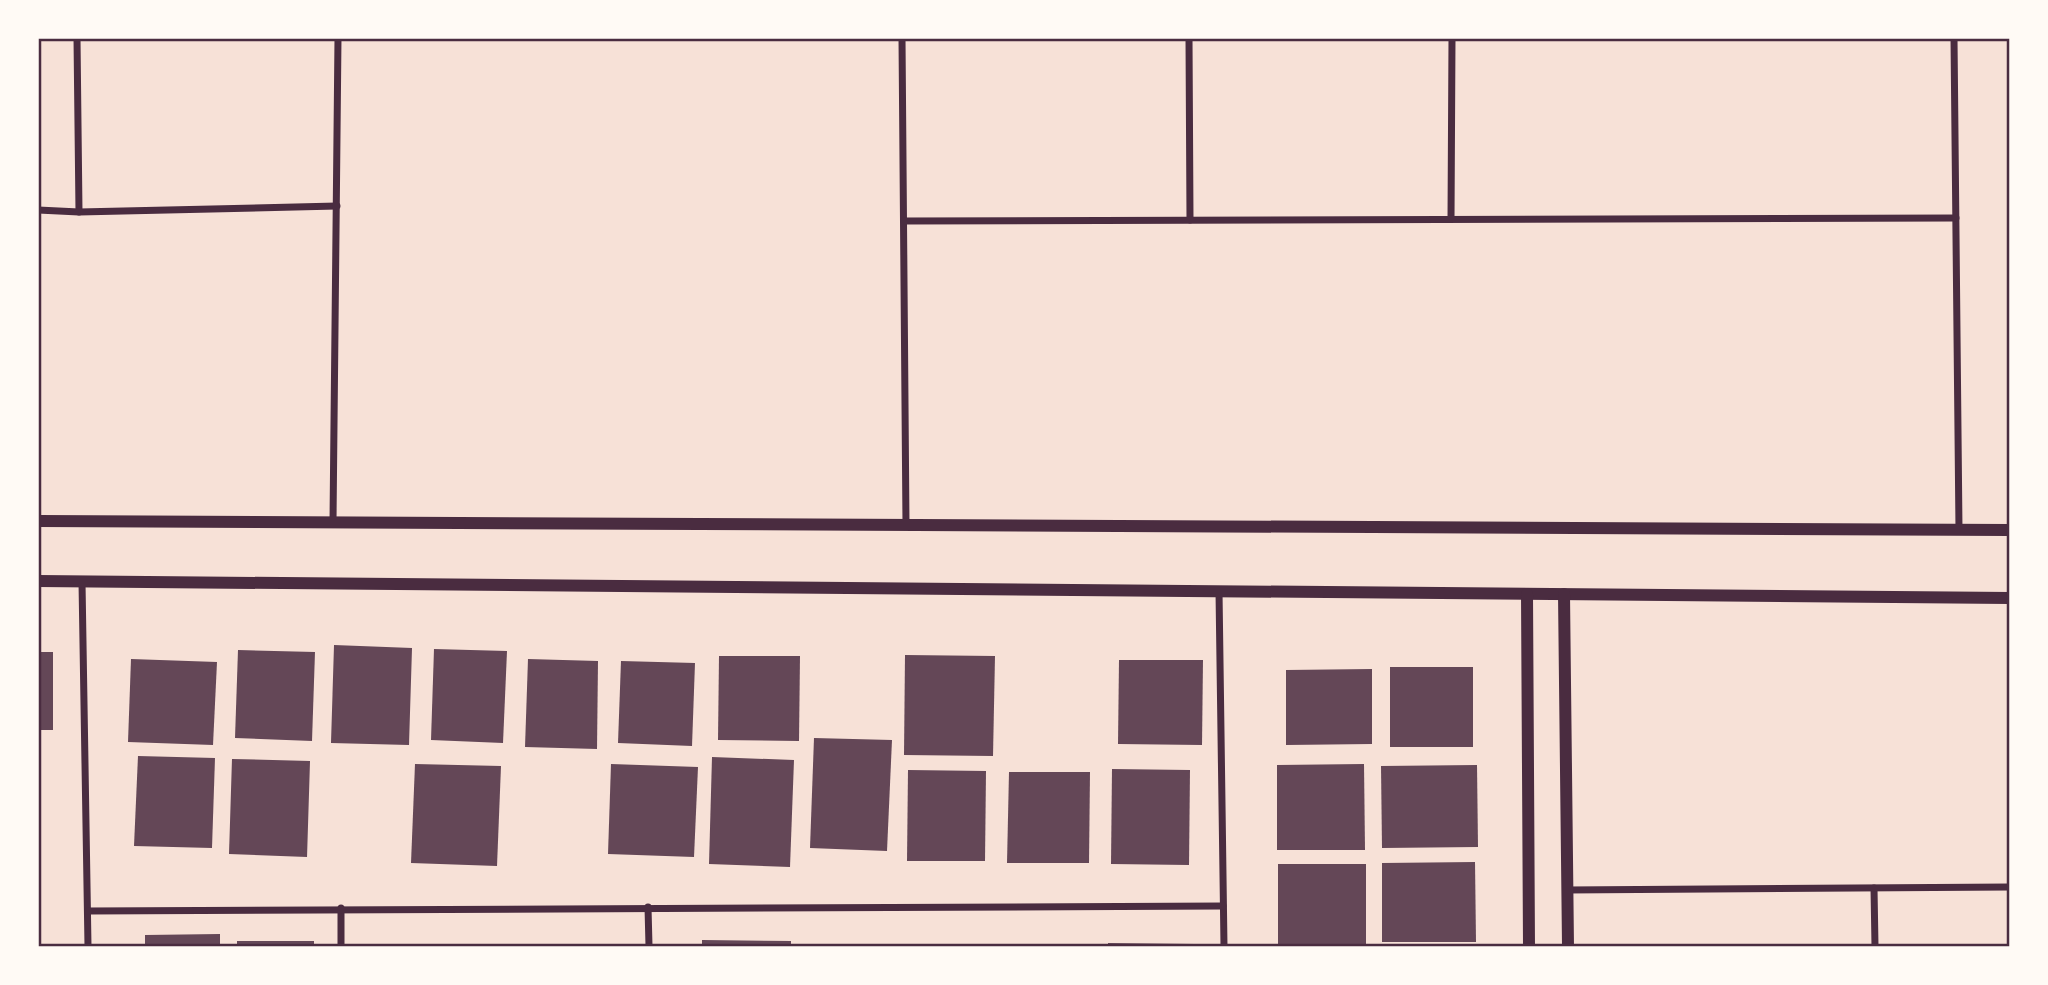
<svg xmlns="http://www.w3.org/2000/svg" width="2048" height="985" viewBox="0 0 2048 985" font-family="'Source Sans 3',sans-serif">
<rect width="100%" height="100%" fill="#f7e1d7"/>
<g fill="#644757">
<polygon points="334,645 412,648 409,745 331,743"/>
<polygon points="434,649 507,651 503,743 431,740"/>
<polygon points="238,650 315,652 312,741 235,738"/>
<rect x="38" y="652" width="15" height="78"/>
<polygon points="905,655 995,656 993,756 904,755"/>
<polygon points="719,656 800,656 799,741 718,740"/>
<polygon points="131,659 217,662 213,745 128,742"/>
<polygon points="528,659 598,661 597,749 525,747"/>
<polygon points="1119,660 1203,660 1202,745 1118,744"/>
<polygon points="621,661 695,663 692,746 618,743"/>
<rect x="1390" y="667" width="83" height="80"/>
<polygon points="1372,669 1372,744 1286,745 1286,670"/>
<polygon points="814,738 892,740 887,851 810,848"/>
<polygon points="138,756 215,758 212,848 134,846"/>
<polygon points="712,757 794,760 790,867 709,864"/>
<polygon points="232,759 310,761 307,857 229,854"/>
<polygon points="415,764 501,766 497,866 411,863"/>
<polygon points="611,764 698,767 694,857 608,854"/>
<polygon points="1364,764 1365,850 1277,850 1277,765"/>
<polygon points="1477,765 1478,847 1382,848 1381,766"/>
<polygon points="1112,769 1190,770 1189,865 1111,864"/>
<polygon points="908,770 986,771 985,861 907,861"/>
<polygon points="1009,772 1090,772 1089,863 1007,863"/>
<polygon points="1475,862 1476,942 1382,942 1382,863"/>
<rect x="1278" y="864" width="88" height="80"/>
<polygon points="220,934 220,946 145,946 145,935"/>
<polygon points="702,940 791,941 791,946 702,946"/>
<rect x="237" y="941" width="77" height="5"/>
<polygon points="1108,943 1194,944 1194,946 1108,946"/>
</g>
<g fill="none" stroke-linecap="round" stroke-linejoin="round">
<g stroke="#4a2c40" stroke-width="7">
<polyline points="77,38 79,212"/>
<polyline points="902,38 906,525"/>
<polyline points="1189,38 1190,220"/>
<polyline points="1954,38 1959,530"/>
<polyline points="38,210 79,212 337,206"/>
<polyline points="1451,219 1452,38"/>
<polyline points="904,221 1956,218"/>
<polyline points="333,522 338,38"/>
<polyline points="82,582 88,946"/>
<polyline points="1219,591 1224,946"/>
<polyline points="1874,888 1875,946"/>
<polyline points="1567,890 2010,887"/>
<polyline points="648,907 649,946"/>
<polyline points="341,908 341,946"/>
<polyline points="88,911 1223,906"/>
</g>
<g stroke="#4a2c40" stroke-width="12">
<polyline points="38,521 2010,530"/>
<polyline points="38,581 2010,598"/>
<polyline points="1527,594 1529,946"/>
<polyline points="1564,594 1568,946"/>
</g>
</g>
<rect width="2048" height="985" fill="none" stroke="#fffaf5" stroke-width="80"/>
<rect x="40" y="40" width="1968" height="905" fill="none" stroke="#4a2c40" stroke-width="2.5"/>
</svg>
